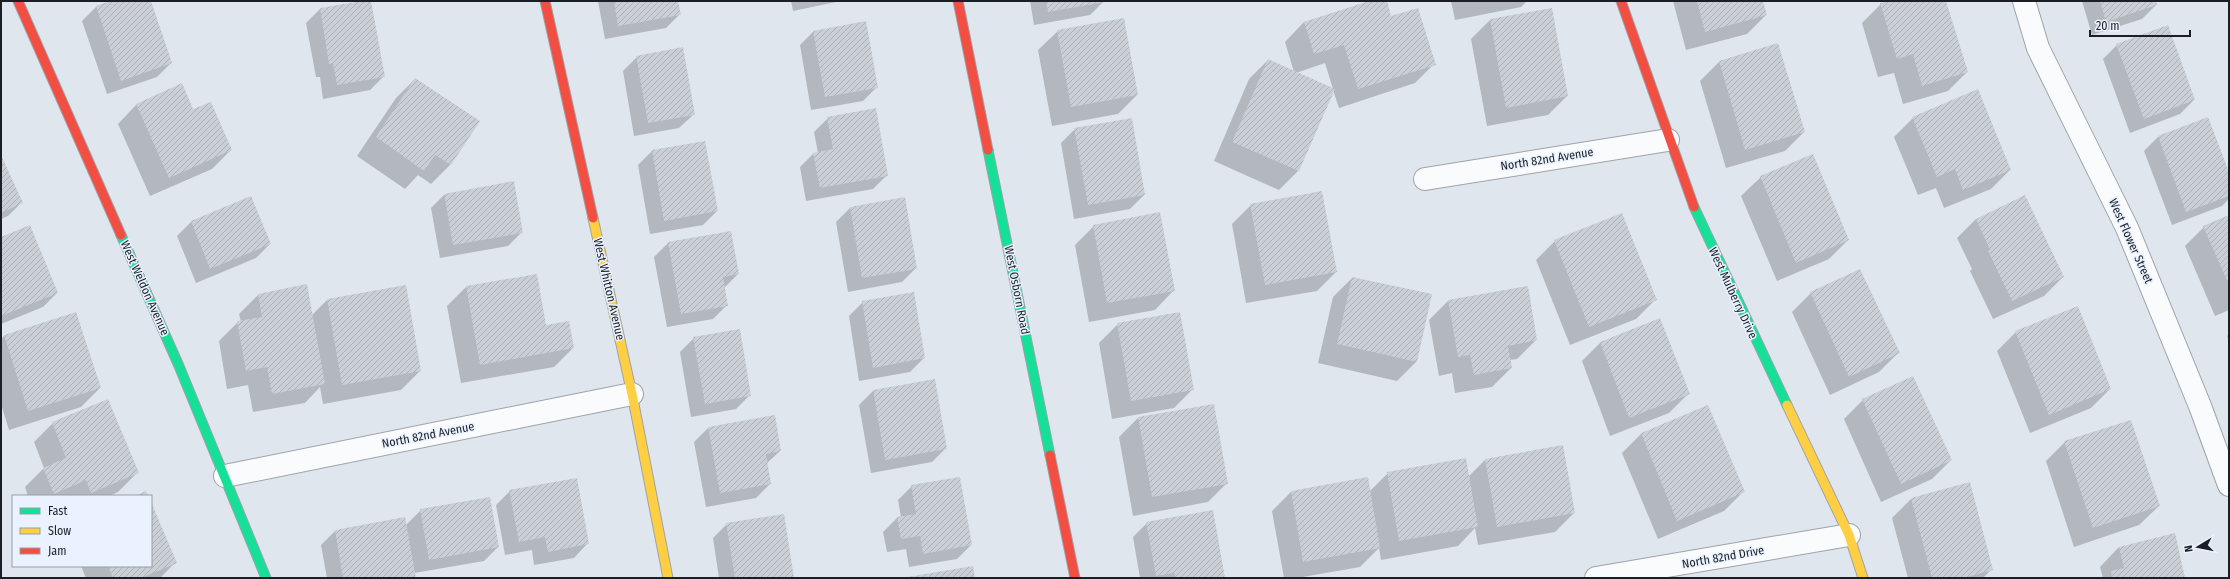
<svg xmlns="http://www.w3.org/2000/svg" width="2230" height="579" viewBox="0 0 2230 579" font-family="'Fira Sans Condensed',sans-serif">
<defs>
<pattern id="building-hatch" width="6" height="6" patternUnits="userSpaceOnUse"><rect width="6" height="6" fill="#cacfd6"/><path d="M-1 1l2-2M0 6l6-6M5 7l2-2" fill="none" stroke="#adb1b8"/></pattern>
</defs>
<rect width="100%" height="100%" fill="#dfe6ee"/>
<g fill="#0003" fill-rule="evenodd">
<polygon points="113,1 150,1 171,63 157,77 107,94 82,21 96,7"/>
<polygon points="370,1 384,76 370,90 323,99 320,77 316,77 306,23 320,9"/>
<polygon points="598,1 677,1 680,14 666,28 605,39"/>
<polygon points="791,1 841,1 793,11"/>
<polygon points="1030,1 1104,1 1090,15 1034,25"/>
<path d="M1372 1H1386L1390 17 1434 64 1415 83 1339 108 1333 90 1298 171 1279 190 1214 161 1249 79 1268 60 1294 72 1285 42 1304 22ZM1325 63 1333 89 1296 73Z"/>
<polygon points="1451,1 1527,1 1521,7 1455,20"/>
<polygon points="1673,1 1762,1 1766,15 1747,34 1686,50"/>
<polygon points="1891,1 1945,1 1967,72 1948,91 1903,104 1894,73 1878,77 1862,23 1881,4"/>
<polygon points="2082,1 2155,1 2156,5 2142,19 2092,35"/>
<polygon points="1551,9 1567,96 1548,115 1487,126 1471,39 1490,20"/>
<polygon points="814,31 877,87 863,101 811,110 800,45"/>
<polygon points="1058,31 1137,95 1118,114 1052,126 1038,50"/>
<polygon points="2117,45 2194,100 2180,114 2130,133 2103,59"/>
<polygon points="637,57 693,115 679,128 634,136 623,71"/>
<polygon points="1719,62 1804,132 1785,151 1726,168 1700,81"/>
<polygon points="415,79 479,122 450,165 431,184 418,175 405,189 357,156 396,98"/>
<polygon points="137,104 192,111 231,150 212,169 150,196 118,124"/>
<polygon points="828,118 887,175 873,189 806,201 800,167 814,153 818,153 814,132"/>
<polygon points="1913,118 2010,170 1991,189 1944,208 1936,188 1918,195 1894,137"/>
<polygon points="2208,118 2229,174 2229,199 2222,206 2172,225 2144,151 2158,137"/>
<polygon points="1075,129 1144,195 1130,209 1074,219 1061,143"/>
<polygon points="704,142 717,211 703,225 650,234 638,165 652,151"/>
<polygon points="1,157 22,202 8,216 1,219"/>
<polygon points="1761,177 1848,240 1829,259 1777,281 1741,196"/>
<polygon points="445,194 522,232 508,246 440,258 431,208"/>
<polygon points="251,197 270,244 256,258 196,283 177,236 191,222"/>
<polygon points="904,198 916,268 902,282 848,292 836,222 850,208"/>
<polygon points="1251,205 1336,272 1317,291 1246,303 1232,224"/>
<polygon points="2229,216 2229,310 2215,316 2185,246 2204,227"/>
<polygon points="1976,219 2063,277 2044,296 1993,319 1970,271 1972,269 1957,238"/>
<polygon points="1094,226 1174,290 1155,310 1089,322 1075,245"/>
<polygon points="1,238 57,293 43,307 1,324"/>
<polygon points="1555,241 1655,300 1636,319 1570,345 1536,260"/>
<polygon points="668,243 738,274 724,288 727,305 713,319 667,327 654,257"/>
<polygon points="536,275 545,326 573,348 554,367 461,383 447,306 466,287"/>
<polygon points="1352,278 1430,295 1416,362 1397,381 1318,363 1333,297"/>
<polygon points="1811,293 1898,353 1879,372 1830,395 1792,312"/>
<polygon points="258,295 312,315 327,300 420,371 401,390 323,404 320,387 305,403 253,412 248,385 227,389 219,341 238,322 241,322 239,314"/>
<polygon points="1448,301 1536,340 1517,359 1509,360 1511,368 1492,387 1455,393 1452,373 1439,376 1429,320"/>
<polygon points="863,302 924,358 910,372 859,381 849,316"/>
<polygon points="76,313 100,388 81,407 9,430 1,404 1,339 4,336"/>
<polygon points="1118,324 1193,389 1174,408 1112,419 1099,343"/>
<polygon points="2016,332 2110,389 2091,408 2030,433 1997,351"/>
<polygon points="2229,334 2229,341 2227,336"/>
<polygon points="694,338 750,395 736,409 691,417 680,352"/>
<polygon points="1601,342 1688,394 1669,413 1610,436 1582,361"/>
<polygon points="873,391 946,448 932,462 871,473 859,405"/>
<polygon points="1863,400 1951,460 1932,479 1881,502 1844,419"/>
<polygon points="1707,406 1743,492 1724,511 1658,539 1622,453 1641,434"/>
<polygon points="1138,418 1227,483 1208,502 1133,516 1119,437"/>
<polygon points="53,423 137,473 118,492 109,496 28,496 25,487 44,468 34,442"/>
<polygon points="708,428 780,451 766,464 770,484 756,498 706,507 694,442"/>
<polygon points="2065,442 2159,506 2139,525 2074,547 2046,461"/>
<polygon points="1485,460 1574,513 1555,532 1478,545 1475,528 1458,546 1381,560 1379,548 1360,567 1297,578 1284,578 1272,511 1291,492 1369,492 1388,473 1468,477"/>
<polygon points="912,486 971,545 957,559 909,567 906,549 887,552 883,532 897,518 901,517 898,500"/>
<polygon points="510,491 587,544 574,558 534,565 532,550 505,555 496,505"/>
<polygon points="1911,499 1992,569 1983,578 1908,578 1892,518"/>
<polygon points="151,505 176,562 160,578 86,578 81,566 151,566"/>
<polygon points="421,510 498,547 484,561 414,573 414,578 327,578 321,545 335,531 406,525"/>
<polygon points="1147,523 1224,578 1140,578 1133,537"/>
<polygon points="727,524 793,578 719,578 713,538"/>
<polygon points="2119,547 2184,578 2103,578 2100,567"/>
</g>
<g fill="url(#building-hatch)">
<polygon points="110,1 151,1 172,63 121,81 96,6"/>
<polygon points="362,1 371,1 385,77 337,85 333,63 329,64 320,8"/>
<polygon points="614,1 678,1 681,15 618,26"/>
<polygon points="1046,1 1105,1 1105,2 1048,12"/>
<polygon points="1369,1 1387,1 1391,16 1418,8 1436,65 1358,89 1344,45 1314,54 1304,22"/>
<polygon points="1697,1 1763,1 1767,15 1705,32"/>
<polygon points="1887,1 1946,1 1968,72 1922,86 1913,54 1897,59 1880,3"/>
<polygon points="2100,1 2156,1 2157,5 2106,22"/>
<polygon points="1552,8 1568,96 1506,108 1490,19"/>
<polygon points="1124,18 1138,95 1071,107 1057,30"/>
<polygon points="866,21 878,88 825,97 813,31"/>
<polygon points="2168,25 2195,100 2144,119 2116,44"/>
<polygon points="1778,43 1805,132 1745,150 1719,61"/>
<polygon points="683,47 695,115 648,123 636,56"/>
<polygon points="1268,59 1335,89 1299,171 1232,142"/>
<polygon points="415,78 480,121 451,165 435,155 424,171 376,137"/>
<polygon points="182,83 193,109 211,102 232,150 169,178 136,104"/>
<polygon points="1978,89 2011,170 1963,190 1955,169 1937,177 1912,117"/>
<polygon points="876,108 888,176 820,188 813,153 833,149 827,117"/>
<polygon points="2208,117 2229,172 2229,196 2186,212 2158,136"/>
<polygon points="1132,118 1145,195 1088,205 1074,128"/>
<polygon points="705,141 718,211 664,221 652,150"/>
<polygon points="1813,154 1849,240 1796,263 1760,176"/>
<polygon points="1,155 23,203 1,213"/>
<polygon points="514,181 523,233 453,245 444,194"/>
<polygon points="1322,191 1337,272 1265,285 1250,204"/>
<polygon points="2025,195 2064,277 2012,301 1988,251 1990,250 1976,219"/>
<polygon points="251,196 271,244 210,269 191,221"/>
<polygon points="905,197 917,269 862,278 850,207"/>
<polygon points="1160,212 1175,291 1107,303 1093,225"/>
<polygon points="1622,213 1657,300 1589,327 1554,240"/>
<polygon points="2229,215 2229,285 2203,226"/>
<polygon points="30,225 58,293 1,316 1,237"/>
<polygon points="731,231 739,274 723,277 728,306 681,314 668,242"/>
<polygon points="1860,269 1900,353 1849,377 1810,292"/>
<polygon points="537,274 546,325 569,321 574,348 480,365 466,286"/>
<polygon points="1352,277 1432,294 1417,362 1337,344"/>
<polygon points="307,284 325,384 272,394 267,367 246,371 237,321 262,317 258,294"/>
<polygon points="406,285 421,371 342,385 327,299"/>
<polygon points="1528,286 1537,340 1508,346 1512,368 1474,375 1470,355 1458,357 1448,300"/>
<polygon points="914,292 925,358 873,368 862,301"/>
<polygon points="2078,306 2111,389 2049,415 2015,331"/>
<polygon points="76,312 101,388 28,411 4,335"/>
<polygon points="1180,312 1194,390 1131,401 1117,323"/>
<polygon points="1660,318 1690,394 1629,418 1600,342"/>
<polygon points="740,329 751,396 705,404 693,337"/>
<polygon points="1913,376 1952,460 1901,484 1862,399"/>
<polygon points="935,379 947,449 885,460 873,390"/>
<polygon points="108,399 139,473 91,493 86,480 54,494 43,468 66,458 52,422"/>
<polygon points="1214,404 1228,484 1152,497 1138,417"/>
<polygon points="1708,405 1745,492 1677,521 1641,433"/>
<polygon points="775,415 781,451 766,454 771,484 720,493 708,427"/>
<polygon points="2131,420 2160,506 2093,528 2064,441"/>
<polygon points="1563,445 1575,513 1497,527 1485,459"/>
<polygon points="1466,458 1478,527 1399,541 1387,472"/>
<polygon points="960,477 972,545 923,554 920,536 901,539 897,517 916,514 911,485"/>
<polygon points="1368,477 1380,548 1303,562 1291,491"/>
<polygon points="577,478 589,544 548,552 545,537 519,542 509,490"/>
<polygon points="1970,482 1993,570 1963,578 1932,578 1911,498"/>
<polygon points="146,491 148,496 135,496"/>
<polygon points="490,497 499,547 429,560 420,509"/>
<polygon points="151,502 177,563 141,578 113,578 108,566 151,566"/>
<polygon points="1213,510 1225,578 1175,578 1174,573 1156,576 1146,522"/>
<polygon points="784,514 794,578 735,578 726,523"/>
<polygon points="405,517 416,578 343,578 335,530"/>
<polygon points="2175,533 2185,578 2112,578 2111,571 2124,568 2119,547"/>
<polygon points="973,566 975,578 907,578 907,577"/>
</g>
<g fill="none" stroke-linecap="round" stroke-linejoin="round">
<defs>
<g id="street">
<polyline points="2024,1 2038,48 2127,228 2200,406 2229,485"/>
<polyline points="1425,179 1668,140"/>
<polyline points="225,476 632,394"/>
<polyline points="1596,578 1849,535"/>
</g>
<g id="fast">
<polyline points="988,150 1050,455"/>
<polyline points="1694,207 1787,405"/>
<polyline points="121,235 179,366 266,578"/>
</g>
<g id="slow">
<polyline points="593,218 632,394 668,578"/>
<polyline points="1787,405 1849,535 1863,578"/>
</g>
<g id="jam">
<polyline points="18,1 121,235"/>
<polyline points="545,1 593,218"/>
<polyline points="958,1 988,150"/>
<polyline points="1621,1 1694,207"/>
<polyline points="1050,455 1075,578"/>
</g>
</defs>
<use href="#street" stroke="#9ea3aa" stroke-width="24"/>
<use href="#fast" stroke="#9ea3aa" stroke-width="11"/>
<use href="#slow" stroke="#9ea3aa" stroke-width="11"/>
<use href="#jam" stroke="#9ea3aa" stroke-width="11"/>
<use href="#street" stroke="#fafbfc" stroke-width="22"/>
<use href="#fast" stroke="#16e098" stroke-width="9"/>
<use href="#slow" stroke="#ffcf43" stroke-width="9"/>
<use href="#jam" stroke="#f24e42" stroke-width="9"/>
</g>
<g text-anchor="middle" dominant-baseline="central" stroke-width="3" stroke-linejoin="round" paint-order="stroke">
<g font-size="12" fill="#1b1f25" stroke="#e9f2fe">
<text transform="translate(1547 159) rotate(-9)">North 82nd Avenue</text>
<text transform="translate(2131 241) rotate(66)">West Flower Street</text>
<text transform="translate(145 288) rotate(66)">West Weldon Avenue</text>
<text transform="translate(609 289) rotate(77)">West Whitton Avenue</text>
<text transform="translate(1017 290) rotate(79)">West Osborn Road</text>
<text transform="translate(1733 293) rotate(65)">West Mulberry Drive</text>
<text transform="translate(428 435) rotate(-11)">North 82nd Avenue</text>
<text transform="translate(1723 557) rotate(-10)">North 82nd Drive</text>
</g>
</g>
<rect width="2230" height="579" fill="none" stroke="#1b1f25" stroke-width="4"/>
<rect x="12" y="495" width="140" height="72" fill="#e9f2fe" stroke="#979ea7"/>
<rect x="20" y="508" width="20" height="6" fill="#16e098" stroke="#979ea7"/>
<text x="48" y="515" font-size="12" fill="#1b1f25">Fast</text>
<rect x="20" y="528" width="20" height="6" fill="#ffcf43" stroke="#979ea7"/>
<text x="48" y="535" font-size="12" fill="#1b1f25">Slow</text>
<rect x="20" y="548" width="20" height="6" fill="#f24e42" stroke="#979ea7"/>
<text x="48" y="555" font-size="12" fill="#1b1f25">Jam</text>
<g transform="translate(2198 547) rotate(260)" stroke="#e9f2fe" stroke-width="3" paint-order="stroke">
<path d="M0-3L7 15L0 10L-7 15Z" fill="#1b1f25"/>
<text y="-6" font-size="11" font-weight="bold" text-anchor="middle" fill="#1b1f25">N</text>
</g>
<path d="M2090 30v6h100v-6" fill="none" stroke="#1b1f25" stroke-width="2"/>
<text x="2096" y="30" font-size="12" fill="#1b1f25" stroke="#e9f2fe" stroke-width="3" paint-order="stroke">20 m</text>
</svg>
